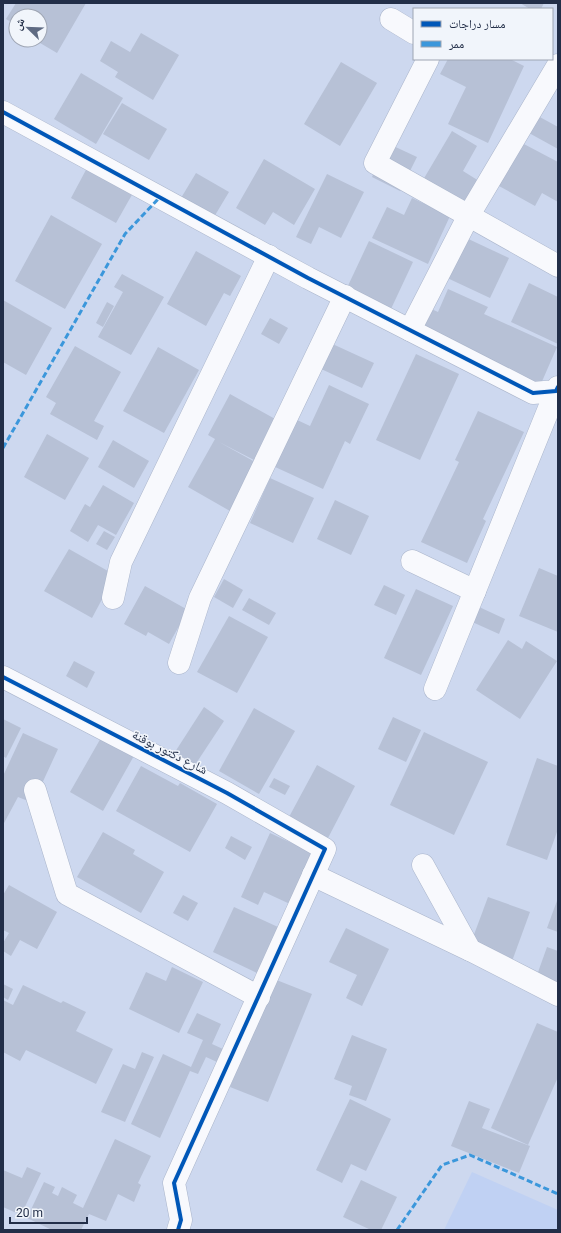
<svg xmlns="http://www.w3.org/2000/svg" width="561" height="1233" viewBox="0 0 561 1233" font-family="Roboto,'Noto Naskh Arabic',sans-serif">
<rect width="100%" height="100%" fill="#cdd8ef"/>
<polygon fill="#c0d1f3" points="472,1172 558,1210 558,1230 444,1230"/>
<g fill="#b7c1d6">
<polygon points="16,3 86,3 57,53 35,40 40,40 40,16 16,16 16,25 6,19"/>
<polygon points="520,3 544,3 541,9 530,9"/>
<polygon points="141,33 179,55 153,100 115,77 118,72 100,61 111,41 130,52"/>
<polygon points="448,59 510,59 524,66 488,143 448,124 466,87 440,74"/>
<polygon points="341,62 377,83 340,146 304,124"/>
<polygon points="81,73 123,98 96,144 54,119"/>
<polygon points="122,103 167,129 149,160 103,134"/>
<polygon points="538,116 558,127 558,149 529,133"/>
<polygon points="452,131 477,146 463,171 479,181 464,205 423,180"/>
<polygon points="387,143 417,157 400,191 372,177"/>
<polygon points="522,143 558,162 558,202 542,193 535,206 499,186"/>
<polygon points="264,159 315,189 294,225 273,212 265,225 236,208"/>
<polygon points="87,168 133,193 116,223 71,198"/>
<polygon points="196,173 229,192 214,217 181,198"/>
<polygon points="327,174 364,192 341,238 319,227 311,244 296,237"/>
<polygon points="412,198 450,216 428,264 372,238 387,207 404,215"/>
<polygon points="51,215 102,244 65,309 15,281"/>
<polygon points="462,236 509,258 490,298 443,276"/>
<polygon points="369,241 413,262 390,311 346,290"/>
<polygon points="196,251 241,276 230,296 224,293 206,326 167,304"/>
<polygon points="122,274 164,297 131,355 98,337 123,292 114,287"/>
<polygon points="529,283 558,297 558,344 511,322"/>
<polygon points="448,289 488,307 484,314 557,347 540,386 415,328 425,306 438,312"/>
<polygon points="3,300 52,328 26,375 3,362"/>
<polygon points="107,302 114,306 103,327 96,323"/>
<polygon points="270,318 288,328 279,344 261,334"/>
<polygon points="315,336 374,363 362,388 319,368"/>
<polygon points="75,346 121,372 94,421 104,426 97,440 50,414 56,403 46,397"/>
<polygon points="158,347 199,370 164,433 123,411"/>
<polygon points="416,354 459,374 420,460 376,440"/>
<polygon points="329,385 369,404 350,444 345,441 323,489 273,466 295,419 310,426"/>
<polygon points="230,394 277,420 254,460 219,442 257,463 230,511 188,487 215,439 208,435"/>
<polygon points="478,411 524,432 483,519 486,521 467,563 421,542 459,462 455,460"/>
<polygon points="47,434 89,458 65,500 24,477"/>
<polygon points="113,440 149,461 134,488 98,467"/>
<polygon points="270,478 314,498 293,543 250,523"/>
<polygon points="103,485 134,503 116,535 98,525 88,542 70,531 85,504 90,507"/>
<polygon points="335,500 369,516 351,555 317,539"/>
<polygon points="104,531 115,537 107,550 96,544"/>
<polygon points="69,549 115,575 92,618 44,591"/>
<polygon points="539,568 558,576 558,632 519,616"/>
<polygon points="224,579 243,590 233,608 214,597"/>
<polygon points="384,585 405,595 396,615 374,605"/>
<polygon points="145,586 188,610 169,644 148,632 146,636 124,624"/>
<polygon points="416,589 453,606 421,675 384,658"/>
<polygon points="249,598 276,613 269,625 242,610"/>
<polygon points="477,606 505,619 499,634 470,621"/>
<polygon points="229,616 268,637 237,693 197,672"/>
<polygon points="508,640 522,649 526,641 557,661 520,719 476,690"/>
<polygon points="74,661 95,672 87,688 66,676"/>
<polygon points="204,707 224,721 195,765 175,752"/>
<polygon points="254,708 295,731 259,794 219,771"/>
<polygon points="393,717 421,730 406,762 378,749"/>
<polygon points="3,719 21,728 6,758 3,756"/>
<polygon points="424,732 488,762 454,835 390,805"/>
<polygon points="23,733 58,749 33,803 18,797 3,825 3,776"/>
<polygon points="102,736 135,754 103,811 70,792"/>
<polygon points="537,758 558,766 558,829 547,860 506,845"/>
<polygon points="317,765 355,786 328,838 289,817"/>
<polygon points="141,766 178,786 180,783 217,804 190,852 116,811"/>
<polygon points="274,778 290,786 285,795 269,787"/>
<polygon points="103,832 135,850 133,854 164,872 141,913 77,877"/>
<polygon points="270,833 313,853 290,904 264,892 258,905 241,897"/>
<polygon points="231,836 252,847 245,860 225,848"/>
<polygon points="9,885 57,912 37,949 20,940 11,956 3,951 3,943 9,933 3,930 3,895"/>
<polygon points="183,895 198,903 188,921 173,913"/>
<polygon points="488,897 530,912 511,964 469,948"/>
<polygon points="558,898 558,932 547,928"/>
<polygon points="234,907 278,927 257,973 213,952"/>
<polygon points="346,928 389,949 362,1006 346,998 357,975 329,962"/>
<polygon points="547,947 558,951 558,978 551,996 532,989"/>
<polygon points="172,967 203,982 179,1033 129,1009 146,972 166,981"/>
<polygon points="274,979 312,994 268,1102 230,1087"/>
<polygon points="3,984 13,989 8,1000 3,997"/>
<polygon points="23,985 61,1003 63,1001 86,1012 76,1031 113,1049 96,1084 26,1050 20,1061 3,1052 3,1000 13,1005"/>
<polygon points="197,1013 221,1024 212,1044 223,1049 217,1062 206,1057 198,1074 190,1071 160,1138 131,1124 163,1054 191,1067 203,1040 187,1033"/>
<polygon points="537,1023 558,1032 558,1077 528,1145 491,1128"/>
<polygon points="352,1035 387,1049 366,1101 349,1095 352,1086 334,1079"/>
<polygon points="142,1052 154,1057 125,1122 101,1112 123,1064 135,1069"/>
<polygon points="350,1099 391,1119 366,1171 351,1164 342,1183 316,1170"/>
<polygon points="469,1101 490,1109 482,1128 530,1146 519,1173 451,1146"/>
<polygon points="115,1139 151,1156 138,1183 141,1185 134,1202 118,1194 106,1221 89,1214 81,1230 52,1230 27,1218 44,1182 55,1187 52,1193 58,1196 62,1187 77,1195 73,1203 83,1208"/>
<polygon points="27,1167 41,1173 21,1215 3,1207 3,1170 22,1178"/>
<polygon points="361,1180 397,1197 381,1230 371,1230 343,1217"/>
</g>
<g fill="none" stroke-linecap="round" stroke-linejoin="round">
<defs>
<g id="minor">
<polyline points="391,19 414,33"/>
<polyline points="428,59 375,163 558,266"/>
<polyline points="3,112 308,278 533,393 556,391 558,387"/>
<polyline points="410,330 469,215 558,65"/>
<polyline points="412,561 475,591"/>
<polyline points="113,598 121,562 269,256"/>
<polyline points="179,663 200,598 345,296"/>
<polyline points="3,677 227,793 325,849 174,1183 181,1220 178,1230"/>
<polyline points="435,689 556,391"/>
<polyline points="35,790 67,894 259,997"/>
<polyline points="423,865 470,950 558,995"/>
<polyline points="313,875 470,950"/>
</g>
</defs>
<use href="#minor" stroke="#aab5cb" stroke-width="23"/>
<use href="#minor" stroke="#f8f9fd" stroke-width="22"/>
<g stroke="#3b97db" stroke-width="3" stroke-dasharray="6 3" stroke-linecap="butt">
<polyline points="3,448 125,234 160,197"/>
<polyline points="397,1230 442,1165 470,1155 558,1194"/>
</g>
<defs>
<g id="cycleway">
<polyline points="3,112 308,278 533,393 556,391 558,387"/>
<polyline points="3,677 227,793 325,849 174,1183 181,1220 178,1230"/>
</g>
</defs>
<use href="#cycleway" stroke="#f1f5fb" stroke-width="6"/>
<use href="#cycleway" stroke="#0057b8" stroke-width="4"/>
</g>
<g text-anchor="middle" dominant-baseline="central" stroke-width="3" stroke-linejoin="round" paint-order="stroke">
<g font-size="13" fill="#222e48" stroke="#f1f5fb">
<text transform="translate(170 752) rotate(27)">شارع دكتور بوقنة</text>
</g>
</g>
<rect width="561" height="1233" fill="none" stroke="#222e48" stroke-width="8"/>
<rect x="413" y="8" width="140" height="52" fill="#f1f5fb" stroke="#9ea5b3"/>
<rect x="421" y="21" width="20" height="6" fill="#0057b8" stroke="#9ea5b3"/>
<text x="449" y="28" font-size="12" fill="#222e48">مسار دراجات</text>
<rect x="421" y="41" width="20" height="6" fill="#3b97db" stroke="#9ea5b3"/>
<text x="449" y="48" font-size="12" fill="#222e48">ممر</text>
<g transform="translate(28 28) rotate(293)"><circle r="19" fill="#f1f5fb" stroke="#9ea5b3"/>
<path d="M0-3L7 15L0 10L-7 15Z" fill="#5e6a82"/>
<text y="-6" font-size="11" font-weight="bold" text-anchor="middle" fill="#222e48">ش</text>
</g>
<path d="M10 1217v6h77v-6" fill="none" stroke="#222e48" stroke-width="2"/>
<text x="16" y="1217" font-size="12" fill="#222e48" stroke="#f1f5fb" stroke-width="3" paint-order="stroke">20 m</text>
</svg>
